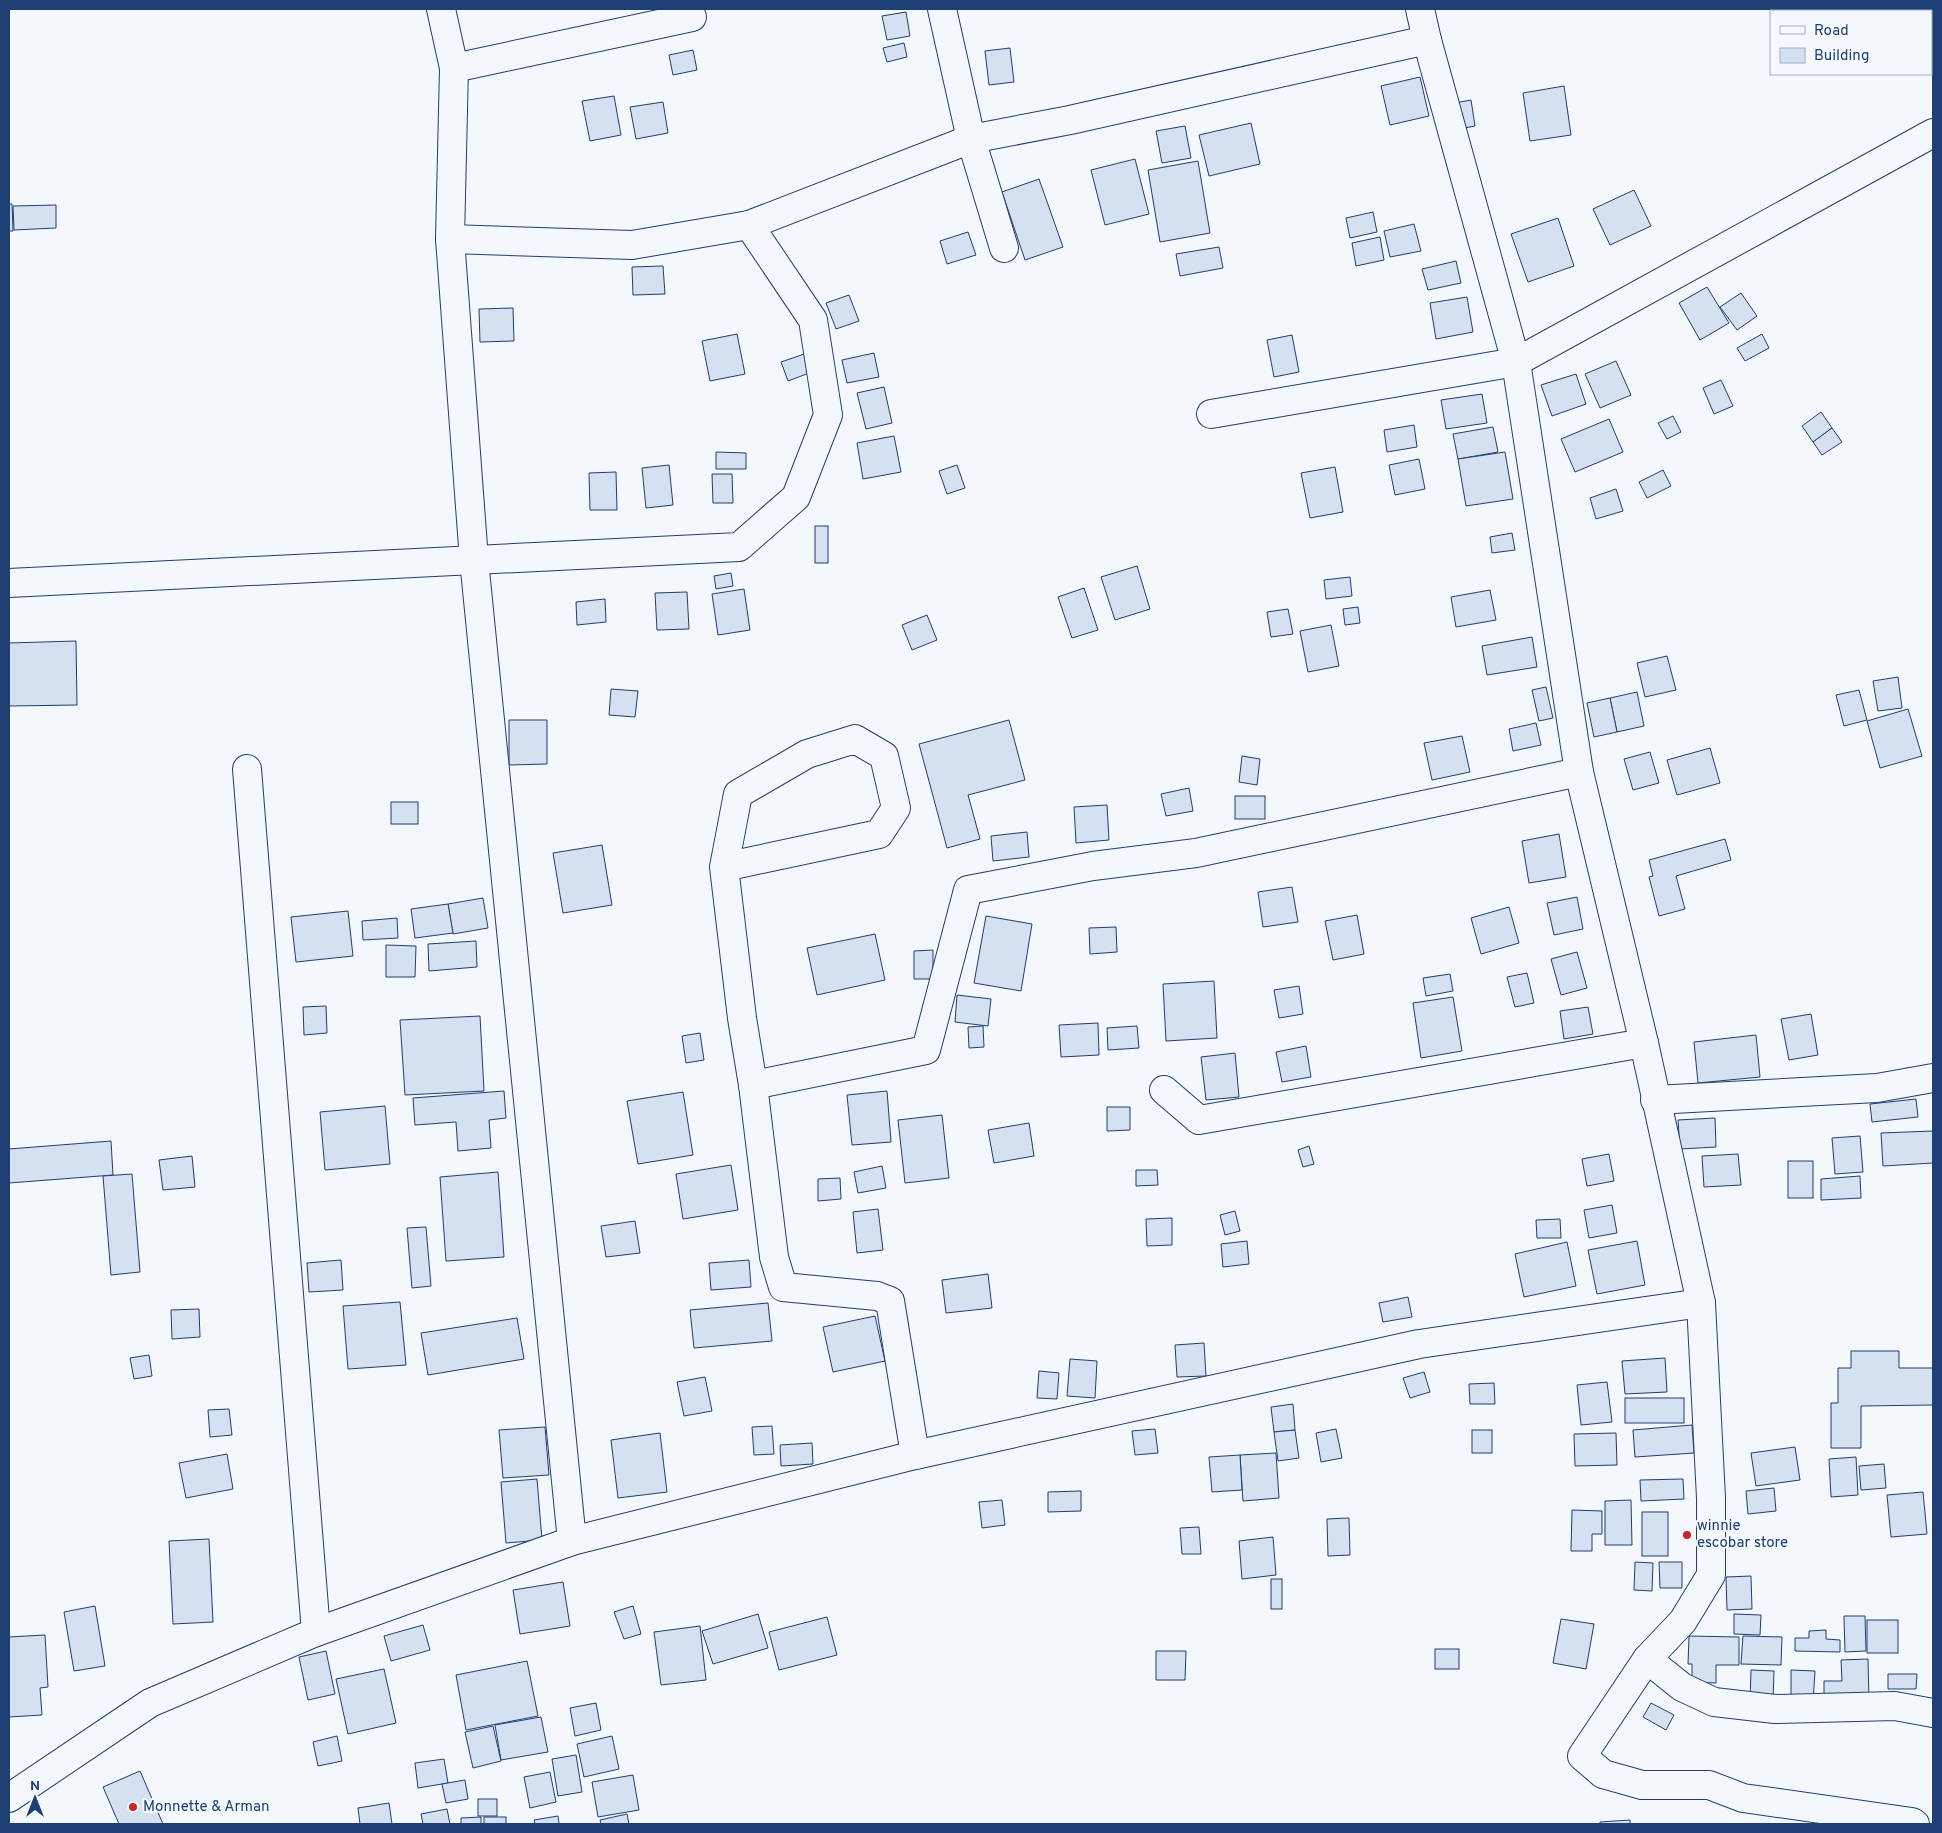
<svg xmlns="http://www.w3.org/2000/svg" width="1942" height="1833" viewBox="0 0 1942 1833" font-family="Overpass,sans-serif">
<rect width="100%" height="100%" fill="#f4f7fb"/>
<g fill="#d5e0f0" stroke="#1d3f73">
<polygon points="906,12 910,36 887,40 882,16"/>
<polygon points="904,43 907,57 887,62 883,48"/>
<polygon points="1010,48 1014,82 989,85 985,51"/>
<polygon points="693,50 697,70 673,75 669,55"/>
<polygon points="1420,77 1429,116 1390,125 1381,86"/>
<polygon points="1564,86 1571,135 1530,141 1523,93"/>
<polygon points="614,96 621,135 590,141 582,101"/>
<polygon points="1471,100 1475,126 1454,130 1449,104"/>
<polygon points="663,102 668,133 636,139 630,107"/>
<polygon points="1251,123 1260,164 1209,176 1199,135"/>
<polygon points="1185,126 1191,158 1162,163 1156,131"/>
<polygon points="1135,159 1149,214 1105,225 1091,170"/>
<polygon points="1198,161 1210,233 1160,242 1148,170"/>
<polygon points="1039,179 1063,247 1025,260 1002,192"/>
<polygon points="1634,190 1651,226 1610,245 1593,209"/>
<polygon points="9,204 12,204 13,231 9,231"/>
<polygon points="56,205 56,228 14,230 13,206"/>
<polygon points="1373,212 1377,232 1350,238 1346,218"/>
<polygon points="1558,218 1574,266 1528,282 1511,234"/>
<polygon points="1414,224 1421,251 1390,257 1384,231"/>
<polygon points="968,232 976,255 947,264 940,241"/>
<polygon points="1380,237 1384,260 1356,266 1352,243"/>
<polygon points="1219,247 1223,268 1180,276 1176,254"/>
<polygon points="1456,261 1461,283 1428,290 1422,269"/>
<polygon points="663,266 665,294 633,295 632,267"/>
<polygon points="1707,287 1729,323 1700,340 1679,303"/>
<polygon points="1741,293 1757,316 1737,330 1720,307"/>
<polygon points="849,295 859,321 836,329 826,303"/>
<polygon points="1467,297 1473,332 1436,339 1430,303"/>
<polygon points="513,308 514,341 480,342 479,309"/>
<polygon points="737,334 745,374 710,381 702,341"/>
<polygon points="1762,334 1769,348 1745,361 1737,348"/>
<polygon points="1292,335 1299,372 1274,377 1267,340"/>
<polygon points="810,352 817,370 788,381 781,362"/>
<polygon points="874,353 879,377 847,383 842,360"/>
<polygon points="1616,361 1631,395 1600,408 1585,374"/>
<polygon points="1576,374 1586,404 1552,416 1541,385"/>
<polygon points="1721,380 1733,406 1714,414 1703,388"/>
<polygon points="884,387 892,423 866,429 857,393"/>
<polygon points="1482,394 1487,423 1446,429 1441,400"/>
<polygon points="1821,412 1832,428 1813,442 1802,426"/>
<polygon points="1673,416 1681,432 1667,439 1658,423"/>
<polygon points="1609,419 1623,452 1575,472 1561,439"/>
<polygon points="1414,425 1417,447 1387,452 1384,430"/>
<polygon points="1493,427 1498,452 1458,459 1453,434"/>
<polygon points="1832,428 1842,442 1822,455 1813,442"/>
<polygon points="894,436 901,472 863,479 857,443"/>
<polygon points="716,452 746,453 746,469 716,469"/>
<polygon points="1505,452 1513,499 1466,506 1458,459"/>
<polygon points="1419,459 1425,489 1395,495 1389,465"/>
<polygon points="669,465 673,505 646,508 642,468"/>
<polygon points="957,465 965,488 947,494 939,471"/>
<polygon points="1335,467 1343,512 1310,518 1301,473"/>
<polygon points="1663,470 1671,486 1647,498 1639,482"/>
<polygon points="616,472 617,510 590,510 589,473"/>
<polygon points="712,474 732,474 733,503 713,503"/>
<polygon points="1616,489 1623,511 1596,519 1590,498"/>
<rect x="815" y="526" width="13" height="37"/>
<polygon points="1512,533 1515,550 1492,553 1490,537"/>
<polygon points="1137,566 1150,609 1115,620 1101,577"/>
<polygon points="731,573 733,586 716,589 714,576"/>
<polygon points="1350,577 1352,596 1326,599 1324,580"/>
<polygon points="1084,588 1098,630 1072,638 1058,597"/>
<polygon points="744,589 750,630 718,635 712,594"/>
<polygon points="1490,590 1496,620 1456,627 1451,597"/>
<polygon points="687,592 689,629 657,630 655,593"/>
<polygon points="605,599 606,622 577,625 576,602"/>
<polygon points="1358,607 1360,623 1345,625 1343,609"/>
<polygon points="1288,609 1293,634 1271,637 1267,612"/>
<polygon points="927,615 937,640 912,650 902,625"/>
<polygon points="1331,625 1339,666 1308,672 1300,631"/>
<polygon points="1532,637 1537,667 1487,675 1482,646"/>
<polygon points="76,641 77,705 9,706 9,643"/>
<polygon points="1667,656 1676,690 1645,697 1637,663"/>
<polygon points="1898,677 1902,708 1878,711 1873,681"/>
<polygon points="1546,687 1553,718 1539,721 1532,690"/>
<polygon points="611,689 638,691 635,717 609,715"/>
<polygon points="1859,690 1867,720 1844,726 1836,695"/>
<polygon points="1637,692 1644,726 1617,732 1610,698"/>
<polygon points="1610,698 1617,732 1594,737 1587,703"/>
<polygon points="1908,709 1922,756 1880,768 1867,721"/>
<polygon points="509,720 547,720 547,764 509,765"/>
<polygon points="1009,720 1025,780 968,795 980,839 947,848 919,744"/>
<polygon points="1536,723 1541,745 1513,751 1509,729"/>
<polygon points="1462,736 1470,772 1432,780 1424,743"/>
<polygon points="1710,748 1720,783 1677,795 1667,760"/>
<polygon points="1650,752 1659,783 1633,790 1624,759"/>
<polygon points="1242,756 1260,759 1257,785 1239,782"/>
<polygon points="1189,788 1193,811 1166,816 1161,794"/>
<rect x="1235" y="796" width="30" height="23"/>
<rect x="391" y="802" width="27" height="22"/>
<polygon points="1107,805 1109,840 1076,843 1074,807"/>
<polygon points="1027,832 1029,857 993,861 991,836"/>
<polygon points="1559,834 1566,877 1529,883 1522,841"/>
<polygon points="1725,839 1731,860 1676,876 1685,909 1659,916 1649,877 1653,876 1649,860"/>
<polygon points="602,845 612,905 563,913 553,853"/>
<polygon points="1292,887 1298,922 1263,927 1258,892"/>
<polygon points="1577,897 1583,929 1554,935 1547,903"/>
<polygon points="483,898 488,928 453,934 448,904"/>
<polygon points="448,904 453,933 415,938 411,909"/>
<polygon points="1509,907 1519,943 1481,954 1471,918"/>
<polygon points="348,911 353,956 296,962 291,917"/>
<polygon points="1357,915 1364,954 1333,960 1325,921"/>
<polygon points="986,916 1032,924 1021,991 974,983"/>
<polygon points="397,918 398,938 363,940 362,921"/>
<polygon points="1116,927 1117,952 1090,954 1089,928"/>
<polygon points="875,934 885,980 817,995 807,948"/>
<polygon points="476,941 477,967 429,971 428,944"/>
<polygon points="386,945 416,946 415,977 386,977"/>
<polygon points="933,950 933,979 914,979 914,951"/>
<polygon points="1577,952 1587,988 1561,995 1551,959"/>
<polygon points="1527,973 1534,1003 1515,1007 1507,977"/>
<polygon points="1450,974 1453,991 1426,996 1423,978"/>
<polygon points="1214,981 1217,1038 1166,1041 1163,984"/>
<polygon points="1299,986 1303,1014 1279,1018 1274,990"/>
<polygon points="957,995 991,999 988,1026 955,1022"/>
<polygon points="1453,997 1462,1051 1421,1058 1413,1003"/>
<polygon points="326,1006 327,1033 304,1035 303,1007"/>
<polygon points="1588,1007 1593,1034 1564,1039 1560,1011"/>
<polygon points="1811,1014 1818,1055 1789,1060 1781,1019"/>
<polygon points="480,1016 484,1091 405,1095 400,1020"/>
<polygon points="1098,1023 1099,1055 1061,1057 1059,1025"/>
<polygon points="983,1026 984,1047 969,1048 968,1027"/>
<polygon points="1137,1026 1139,1048 1108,1050 1107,1028"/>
<polygon points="700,1033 704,1060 686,1063 682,1036"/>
<polygon points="1756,1035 1760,1077 1698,1083 1694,1042"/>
<polygon points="1306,1046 1311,1077 1282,1082 1276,1052"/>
<polygon points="1235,1053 1239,1097 1206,1100 1201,1057"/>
<polygon points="504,1091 506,1118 489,1120 491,1148 458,1151 456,1122 415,1125 413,1098"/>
<polygon points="887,1091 891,1142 852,1145 847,1095"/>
<polygon points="683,1092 693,1155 638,1164 627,1101"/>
<polygon points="1916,1099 1918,1117 1872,1122 1870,1104"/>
<polygon points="385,1106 390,1164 325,1170 320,1112"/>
<polygon points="1107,1107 1130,1107 1130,1130 1107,1131"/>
<polygon points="942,1115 949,1178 905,1183 898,1120"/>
<polygon points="1715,1118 1716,1147 1680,1149 1678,1120"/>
<polygon points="1029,1123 1034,1156 994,1163 988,1130"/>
<polygon points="1933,1131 1933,1163 1883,1166 1881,1133"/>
<polygon points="1860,1136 1863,1172 1835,1174 1832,1138"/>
<polygon points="111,1141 113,1175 9,1183 9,1149"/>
<polygon points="1309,1146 1314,1164 1303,1167 1298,1150"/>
<polygon points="1609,1154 1614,1181 1587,1186 1582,1159"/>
<polygon points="1738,1154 1741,1185 1704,1187 1702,1156"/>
<polygon points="192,1156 195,1187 163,1190 159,1160"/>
<rect x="1788" y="1161" width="25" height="37"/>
<polygon points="731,1165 738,1210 683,1219 676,1174"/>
<polygon points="882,1166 886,1188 858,1193 854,1172"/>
<polygon points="1136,1170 1157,1170 1158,1185 1136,1186"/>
<polygon points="498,1172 504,1257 446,1261 440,1177"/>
<polygon points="132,1174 140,1272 111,1275 103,1176"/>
<polygon points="1860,1176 1861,1198 1821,1200 1821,1179"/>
<polygon points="840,1178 841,1199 818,1201 818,1179"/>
<polygon points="1612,1205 1617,1233 1589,1238 1584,1210"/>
<polygon points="878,1209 883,1250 857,1253 853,1212"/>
<polygon points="1235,1211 1240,1231 1225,1235 1220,1215"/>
<polygon points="1172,1218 1172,1245 1147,1246 1146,1219"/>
<polygon points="1560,1219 1561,1238 1537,1238 1536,1220"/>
<polygon points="635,1221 640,1253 606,1257 601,1226"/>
<polygon points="426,1227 431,1286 412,1288 407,1228"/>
<polygon points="1247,1241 1249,1264 1223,1267 1221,1244"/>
<polygon points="1637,1241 1645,1285 1597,1294 1588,1250"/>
<polygon points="1567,1242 1576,1286 1524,1297 1515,1254"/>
<polygon points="341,1260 343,1290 309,1292 307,1263"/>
<polygon points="749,1260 751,1287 711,1290 709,1263"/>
<polygon points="988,1274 992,1308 946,1313 942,1280"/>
<polygon points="1408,1297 1412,1317 1383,1322 1379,1303"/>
<polygon points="400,1302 406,1365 348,1369 343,1306"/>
<polygon points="768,1303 772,1341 694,1348 690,1310"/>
<polygon points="199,1309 200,1337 172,1339 171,1310"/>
<polygon points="875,1316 885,1361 833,1372 823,1327"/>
<polygon points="517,1318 524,1359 428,1375 421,1333"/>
<polygon points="1204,1343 1206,1376 1177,1377 1175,1345"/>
<polygon points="1851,1351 1899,1351 1899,1368 1933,1368 1933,1405 1861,1406 1861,1448 1831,1448 1831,1403 1838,1403 1838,1368 1851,1368"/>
<polygon points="149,1355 152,1376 134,1379 130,1358"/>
<polygon points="1665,1358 1667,1392 1625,1394 1622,1361"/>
<polygon points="1070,1359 1097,1361 1095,1398 1067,1396"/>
<polygon points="1039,1371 1059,1373 1057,1399 1037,1398"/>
<polygon points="1424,1372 1430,1392 1410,1398 1403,1378"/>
<polygon points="705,1377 712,1411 684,1416 677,1382"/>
<polygon points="1607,1382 1612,1422 1581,1425 1577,1385"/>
<polygon points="1494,1383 1495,1404 1470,1404 1469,1384"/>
<rect x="1625" y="1398" width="59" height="25"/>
<polygon points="1293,1404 1295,1430 1274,1432 1271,1407"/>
<polygon points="229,1409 232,1435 210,1437 208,1410"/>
<polygon points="1692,1425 1694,1453 1635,1457 1633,1430"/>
<polygon points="772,1426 774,1454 754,1455 752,1427"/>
<polygon points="545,1427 549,1475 503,1478 499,1430"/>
<polygon points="1155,1429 1158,1453 1135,1455 1132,1431"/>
<polygon points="1336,1429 1342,1458 1321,1462 1316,1433"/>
<polygon points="1295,1430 1299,1458 1278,1461 1274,1432"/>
<rect x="1472" y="1430" width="20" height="23"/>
<polygon points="660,1433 667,1492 618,1498 611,1440"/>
<polygon points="1616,1433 1617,1465 1575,1466 1574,1434"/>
<polygon points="812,1443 813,1464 781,1466 780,1445"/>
<polygon points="1795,1447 1800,1480 1756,1486 1751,1453"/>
<polygon points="1276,1453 1279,1498 1243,1501 1240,1455"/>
<polygon points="227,1454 233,1489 186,1498 179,1463"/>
<polygon points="1240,1455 1242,1490 1212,1492 1209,1457"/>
<polygon points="1856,1457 1858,1495 1831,1497 1829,1459"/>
<polygon points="1884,1464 1886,1488 1861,1490 1859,1466"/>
<polygon points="537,1479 542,1540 506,1543 501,1482"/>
<polygon points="1683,1479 1684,1499 1641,1501 1640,1480"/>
<polygon points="1774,1488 1776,1511 1748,1514 1746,1491"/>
<polygon points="1081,1491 1081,1511 1048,1512 1048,1492"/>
<polygon points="1923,1492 1927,1534 1891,1537 1887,1495"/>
<polygon points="1002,1500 1005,1525 982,1528 979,1502"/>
<polygon points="1631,1500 1632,1545 1605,1545 1605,1501"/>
<polygon points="1572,1510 1602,1511 1602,1534 1592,1534 1592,1551 1571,1551"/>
<rect x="1642" y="1512" width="26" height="44"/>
<polygon points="1349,1518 1350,1555 1328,1556 1327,1519"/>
<polygon points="1199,1527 1201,1554 1182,1554 1180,1528"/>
<polygon points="1273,1537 1276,1575 1242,1579 1239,1541"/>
<polygon points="209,1539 213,1622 173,1624 169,1541"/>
<polygon points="1635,1562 1653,1563 1652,1591 1634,1590"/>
<polygon points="1659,1562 1682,1562 1682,1588 1660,1588"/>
<polygon points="1751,1576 1752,1609 1727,1610 1726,1577"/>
<rect x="1271" y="1579" width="11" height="30"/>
<polygon points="563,1582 570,1626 520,1634 513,1590"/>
<polygon points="95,1606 105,1666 74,1671 64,1612"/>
<polygon points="633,1606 641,1634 624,1639 614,1612"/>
<polygon points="758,1614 768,1648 713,1664 702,1631"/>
<polygon points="1734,1614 1761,1615 1760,1635 1734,1634"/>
<polygon points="1844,1616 1865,1616 1866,1651 1845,1652"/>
<polygon points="827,1617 837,1655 779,1670 769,1632"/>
<polygon points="1561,1619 1594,1624 1586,1669 1553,1663"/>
<rect x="1867" y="1620" width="31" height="33"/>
<polygon points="423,1625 430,1650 391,1661 384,1636"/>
<polygon points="700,1626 706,1680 661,1685 654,1632"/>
<polygon points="1826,1630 1826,1639 1840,1640 1840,1652 1795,1651 1795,1638 1809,1638 1809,1631"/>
<polygon points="45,1635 48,1687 40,1688 42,1715 9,1717 9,1637"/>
<polygon points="1689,1636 1739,1637 1739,1665 1716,1665 1716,1683 1692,1682 1692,1664 1688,1664"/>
<polygon points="1743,1636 1782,1637 1781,1665 1741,1664"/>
<rect x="1435" y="1649" width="24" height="20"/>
<polygon points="326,1651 335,1694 308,1700 299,1657"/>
<polygon points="1156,1651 1186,1651 1185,1680 1156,1680"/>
<polygon points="1868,1659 1869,1701 1824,1700 1824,1681 1842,1681 1841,1660"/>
<polygon points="527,1661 538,1716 466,1730 456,1675"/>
<polygon points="384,1669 396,1723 348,1734 336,1679"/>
<polygon points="1751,1670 1774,1671 1773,1701 1750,1700"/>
<polygon points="1791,1670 1815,1671 1813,1703 1791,1702"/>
<polygon points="1888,1674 1917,1674 1916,1689 1888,1689"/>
<polygon points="596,1703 601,1730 575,1736 570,1708"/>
<polygon points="1651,1703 1674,1715 1666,1730 1643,1717"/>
<polygon points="541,1717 548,1752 501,1760 495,1725"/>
<polygon points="493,1726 501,1761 473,1768 465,1732"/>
<polygon points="337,1736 342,1761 318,1766 313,1742"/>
<polygon points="612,1736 619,1769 584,1777 577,1744"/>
<polygon points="576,1755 582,1792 558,1796 552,1759"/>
<polygon points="444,1759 448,1783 418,1788 415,1763"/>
<polygon points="140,1771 163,1824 119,1824 103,1787"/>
<polygon points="550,1772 556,1802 530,1808 524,1777"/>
<polygon points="633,1775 639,1810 598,1817 592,1782"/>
<polygon points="465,1780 468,1799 446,1803 442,1784"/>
<rect x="478" y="1799" width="19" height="17"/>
<polygon points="389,1803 392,1824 360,1824 358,1808"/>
<polygon points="447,1809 450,1824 423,1824 421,1814"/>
<polygon points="627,1814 629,1824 601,1824 600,1820"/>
<polygon points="558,1816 559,1824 535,1824 534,1820"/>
<polygon points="481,1817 481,1824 461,1824 461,1818"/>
<rect x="484" y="1817" width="22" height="7"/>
<polygon points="1630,1820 1630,1824 1600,1824 1600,1822"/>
</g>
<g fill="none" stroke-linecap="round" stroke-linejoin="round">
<defs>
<g id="minor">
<polyline points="441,9 454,68 450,239 474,560 572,1541"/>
<polyline points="942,9 971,139 1004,248"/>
<polyline points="1420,9 1427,40 1516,362 1579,772 1644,1043 1701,1303 1711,1498 1711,1575 1683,1621 1647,1659 1582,1756 1603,1774 1642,1785 1709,1785 1743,1798 1912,1822 1915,1824"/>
<polyline points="454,68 692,17"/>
<polyline points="450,239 632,245 749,225 971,139 1070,120 1427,40"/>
<polyline points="1211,414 1516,362 1933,133"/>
<polyline points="9,583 739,547 796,497 828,415 813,320 749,225"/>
<polyline points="247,769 316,1632"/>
<polyline points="724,867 879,834 896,808 884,756 855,739 807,754 738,794 724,867 742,1018 753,1085 774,1257 783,1287 877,1296 890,1301 915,1455"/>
<polyline points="753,1085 926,1050 968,890 1093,866 1196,853 1579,772"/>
<polyline points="1164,1090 1199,1120 1644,1043"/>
<polyline points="1655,1100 1877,1088 1933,1078"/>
<polyline points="1647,1659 1682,1687 1714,1702 1775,1709 1895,1706 1933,1713"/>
<polyline points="9,1798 150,1703 316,1632 572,1541 915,1455 1419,1344 1701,1303"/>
</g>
</defs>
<use href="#minor" stroke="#1d3f73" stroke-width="30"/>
<use href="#minor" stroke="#f4f7fb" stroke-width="28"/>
</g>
<g fill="#c62828" stroke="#f4f7fb" stroke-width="2">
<circle cx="1687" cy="1535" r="5"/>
<circle cx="133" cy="1807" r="5"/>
</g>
<g text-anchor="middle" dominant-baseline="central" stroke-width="4" stroke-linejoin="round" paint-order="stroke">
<g font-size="15" fill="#1d3f73" stroke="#f4f7fb" text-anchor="start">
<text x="1697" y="1526">winnie<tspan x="1697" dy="17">escobar store</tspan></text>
<text x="143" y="1807">Monnette &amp; Arman</text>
</g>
</g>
<rect width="1942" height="1833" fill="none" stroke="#1d3f73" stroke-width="20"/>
<rect x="1770" y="10" width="162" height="65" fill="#f4f7fb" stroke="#9eadc5"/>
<rect x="1780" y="26" width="25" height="8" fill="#f4f7fb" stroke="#9eadc5"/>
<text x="1814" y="35" font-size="15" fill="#1d3f73">Road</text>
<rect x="1780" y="48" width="25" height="15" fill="#d5e0f0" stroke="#9eadc5"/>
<text x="1814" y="60" font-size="15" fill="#1d3f73">Building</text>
<g transform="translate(35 1798)" stroke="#f4f7fb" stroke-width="4" paint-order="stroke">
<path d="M0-4L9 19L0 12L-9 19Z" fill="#1d3f73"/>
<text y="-8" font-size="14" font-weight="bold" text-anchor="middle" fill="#1d3f73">N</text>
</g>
</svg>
